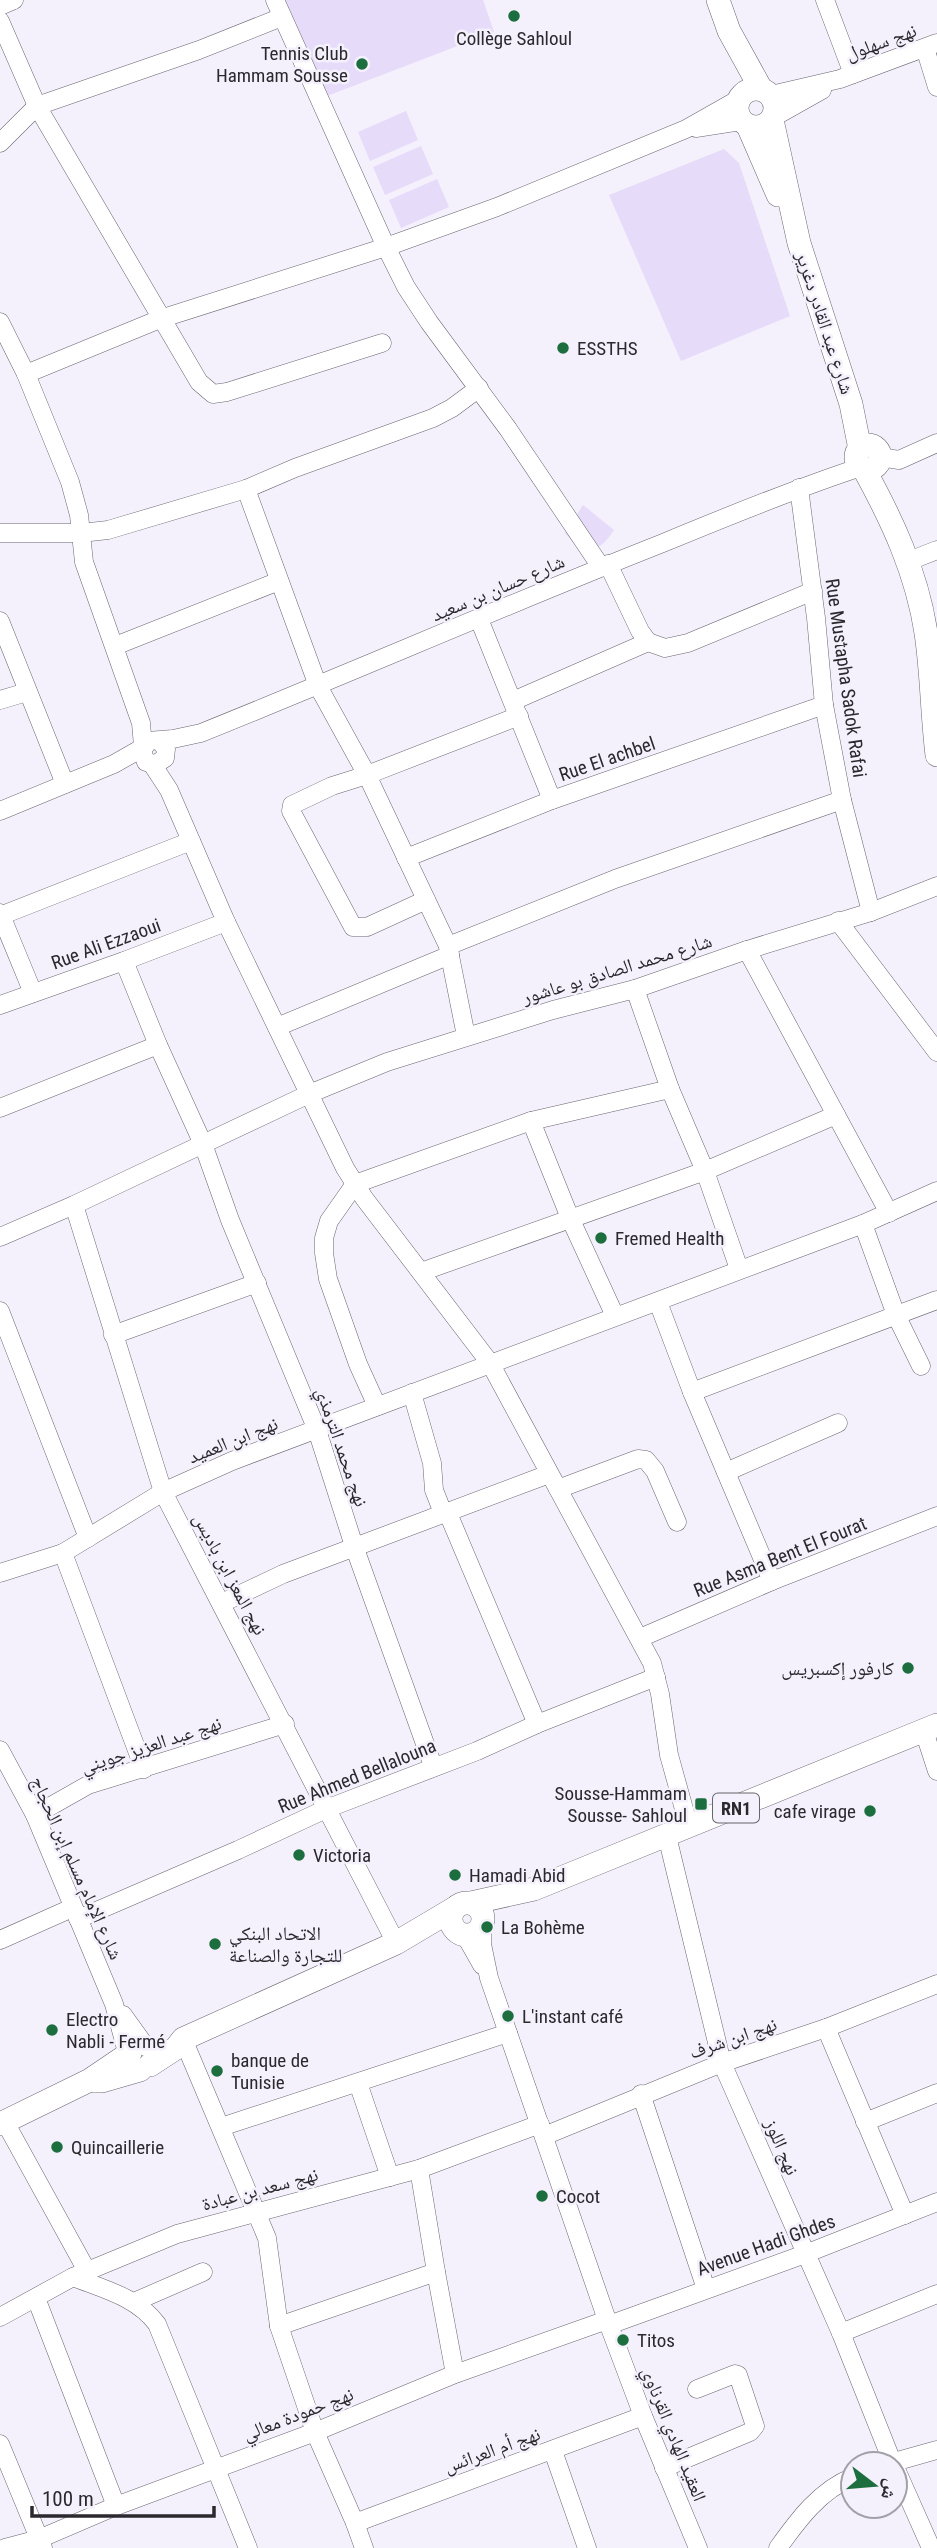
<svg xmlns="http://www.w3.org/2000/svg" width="937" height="2548" viewBox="0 0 937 2548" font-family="'Roboto Condensed','Noto Naskh Arabic',sans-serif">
<rect width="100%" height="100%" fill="#f4f0fc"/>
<g fill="#e7dbfa">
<polygon points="284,0 483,0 494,32 327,96"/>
<polygon points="406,111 418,140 370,161 358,132"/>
<polygon points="421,146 433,174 385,195 373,167"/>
<polygon points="724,149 739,163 790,316 681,361 609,195"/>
<polygon points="437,179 449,207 401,228 389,200"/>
<path d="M583 505 614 530C606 543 598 549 582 553L565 533Z"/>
</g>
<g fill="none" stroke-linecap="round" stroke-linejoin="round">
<defs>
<g id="minor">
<polyline points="275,0 386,247 497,207 686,129 739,99"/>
<polyline points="825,0 853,74"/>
<polyline points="0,6 14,0"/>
<polyline points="0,21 37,106 199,382 213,394 227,392 382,343"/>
<polyline points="925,48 937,87"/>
<polyline points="771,95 840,79 937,43"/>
<polyline points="774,117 822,90"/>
<polyline points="696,128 741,121"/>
<polyline points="0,143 37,106 199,50 282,17"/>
<polyline points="0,322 26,374 70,482 79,515 84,562 141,723 143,746"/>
<polyline points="26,374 160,319 386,247 406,287 429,322 508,429 601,567"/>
<polyline points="880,457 899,460 937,443"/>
<polyline points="799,488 816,618 824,705 842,800 871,912"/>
<polyline points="246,489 318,686 367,775 448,946 466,1036"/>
<polyline points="0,533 81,533 108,530 246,489 295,468 433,418 452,408 479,388"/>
<polyline points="909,561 937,550"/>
<polyline points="608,564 640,631 648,642 665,648 688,643 813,591"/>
<polyline points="479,619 552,800"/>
<polyline points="0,621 65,784"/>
<polyline points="115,646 279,581"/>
<polyline points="0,700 27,692"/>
<polyline points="513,701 648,642"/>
<path d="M160 741 166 749 165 758 156 764 146 762 142 751 148 741 173 739 201 733C355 671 508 604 663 543 728 516 794 489 861 467"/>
<polyline points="152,764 169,790 226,922 345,1168 364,1198 490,1363 652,1663 660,1694 669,1755 689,1827"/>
<polyline points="0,811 114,764 142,748"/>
<polyline points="406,858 552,800 824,705"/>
<polyline points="426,900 367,927 353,927 291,811 292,805 332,786 367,775 519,716"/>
<polyline points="0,913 33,993"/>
<polyline points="0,916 191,841"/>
<polyline points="838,921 937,1052"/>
<polyline points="448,946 615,879 842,800"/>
<polyline points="747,950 889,1213"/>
<polyline points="124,961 158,1045 203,1144 230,1220 317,1430 354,1546 433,1766"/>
<polyline points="0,1005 124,961 226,922"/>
<polyline points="277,1027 450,955"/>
<polyline points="670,1089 705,1171 739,1269"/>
<polyline points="0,1108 158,1045"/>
<polyline points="531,1121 570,1218 615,1316"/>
<polyline points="74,1205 163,1492 396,1943"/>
<polyline points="863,1224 896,1315 921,1366"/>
<polyline points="0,1237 74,1205 309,1094 387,1062 553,1010 635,989 747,950 871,912 937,886"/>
<polyline points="421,1272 705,1171 836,1115"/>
<polyline points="658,1302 692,1392 772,1581"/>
<polyline points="0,1311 88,1538"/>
<polyline points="113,1335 257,1283"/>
<polyline points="692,1392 937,1300"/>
<polyline points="412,1393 432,1463 434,1490 443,1513"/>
<polyline points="377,1406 358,1364 328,1279 324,1253 324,1238 329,1221 355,1184 531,1121 670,1089 635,989"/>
<polyline points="726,1472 838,1423"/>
<polyline points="558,1489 638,1459 646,1460 655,1471 677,1522"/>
<polyline points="447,1511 537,1724"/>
<polyline points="63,1553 144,1769"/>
<polyline points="0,1573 63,1553 163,1492 232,1461 863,1224 937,1191"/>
<polyline points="222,1603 283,1574 549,1474"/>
<polyline points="640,1638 772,1581 937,1516"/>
<polyline points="924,1731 937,1771"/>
<polyline points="0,1750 35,1815 114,2004 128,2056"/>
<polyline points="35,1815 88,1785 285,1724"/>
<polyline points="667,1836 722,2063 841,2333 893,2464"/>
<polyline points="78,1919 238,1850 326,1809 477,1751 537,1724 656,1677"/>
<polyline points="482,1926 482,1944 489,1978 607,2320 643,2416 698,2548"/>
<polyline points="465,1935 482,1965"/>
<polyline points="0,1940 72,1908"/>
<polyline points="123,2015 146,2047"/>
<polyline points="826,2028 905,2215"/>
<polyline points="183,2039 267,2238 279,2326 315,2432 355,2523 364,2548"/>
<polyline points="358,2083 390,2177"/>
<polyline points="641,2094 706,2289"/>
<polyline points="5,2122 87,2271"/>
<polyline points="865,2122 937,2093"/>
<polyline points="221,2127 508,2033"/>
<polyline points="544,2136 722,2063 826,2028 937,1984"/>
<polyline points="419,2169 436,2272"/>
<path d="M73 2277C103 2289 137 2297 157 2324L248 2548"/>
<polyline points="36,2298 116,2506"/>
<polyline points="134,2302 203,2272"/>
<polyline points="0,2317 73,2277 177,2234 419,2169 540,2124"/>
<polyline points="609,2325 805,2254 937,2202"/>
<polyline points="279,2326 436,2272 455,2374"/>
<polyline points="841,2333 937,2294"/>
<polyline points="0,2444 43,2548"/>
<polyline points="553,2451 587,2548"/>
<polyline points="887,2464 937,2450"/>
<polyline points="895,2467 931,2548"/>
<polyline points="664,2468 750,2432 755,2426 738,2375 735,2374 697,2389"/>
<polyline points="355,2523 643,2416"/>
<polyline points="5,2548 39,2539 116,2506 315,2432 455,2374 607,2320"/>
<path d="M778 2548C798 2520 820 2490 853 2477"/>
</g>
<g id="major">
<polyline points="718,0 729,31 761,89"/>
<circle cx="756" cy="108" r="19"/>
<polyline points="772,120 799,243 851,404 860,449"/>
<polyline points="748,126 778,195"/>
<circle cx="868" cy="457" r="12"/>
<path d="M864 469C892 520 917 573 926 633 932 673 932 715 937 755"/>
<circle cx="467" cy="1919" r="16"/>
<polyline points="471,1903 534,1889 937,1725"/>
<polyline points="150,2065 176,2048 183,2039 396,1943 455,1908"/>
<polyline points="96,2081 102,2081 140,2070"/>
<polyline points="0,2124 90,2080 130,2053"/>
</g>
</defs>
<use href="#minor" stroke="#6a6671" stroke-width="19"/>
<use href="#major" stroke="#6a6671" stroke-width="24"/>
<use href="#minor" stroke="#fff" stroke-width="18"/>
<use href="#major" stroke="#fff" stroke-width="23"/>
</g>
<g fill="#1c6e3e" stroke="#f4f0fc" stroke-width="2.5">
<circle cx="514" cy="16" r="7"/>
<circle cx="362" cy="64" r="7"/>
<circle cx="563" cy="348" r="7"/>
<circle cx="601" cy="1238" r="7"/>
<circle cx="908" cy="1668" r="7"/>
<rect x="694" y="1797" width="14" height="14" rx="3.5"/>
<circle cx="870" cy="1811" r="7"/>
<circle cx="299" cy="1855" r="7"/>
<circle cx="455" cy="1875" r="7"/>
<circle cx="487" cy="1927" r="7"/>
<circle cx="215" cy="1944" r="7"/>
<circle cx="508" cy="2016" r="7"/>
<circle cx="52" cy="2030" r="7"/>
<circle cx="217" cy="2071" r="7"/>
<circle cx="57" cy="2147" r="7"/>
<circle cx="542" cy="2196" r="7"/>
<circle cx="623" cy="2340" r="7"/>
</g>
<g text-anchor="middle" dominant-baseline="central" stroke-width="5" stroke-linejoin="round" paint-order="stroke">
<rect fill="#f4f0fc" stroke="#67656c" stroke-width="2" x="713" y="1793.5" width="46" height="29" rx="5"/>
<g font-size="18" font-weight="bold" fill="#2b292e">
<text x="736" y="1808">RN1</text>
</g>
<g font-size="19" fill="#2b292e" stroke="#f4f0fc" text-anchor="start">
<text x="514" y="38" text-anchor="middle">Collège Sahloul</text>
<text x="348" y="53" text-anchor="end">Tennis Club<tspan x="348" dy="22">Hammam Sousse</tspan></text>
<text x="577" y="348">ESSTHS</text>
<text x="615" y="1238">Fremed Health</text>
<text x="894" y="1668" text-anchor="end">كارفور إكسبريس</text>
<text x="687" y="1793" text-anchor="end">Sousse-Hammam<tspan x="687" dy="22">Sousse- Sahloul</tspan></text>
<text x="856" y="1811" text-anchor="end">cafe virage</text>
<text x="313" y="1855">Victoria</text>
<text x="469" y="1875">Hamadi Abid</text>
<text x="501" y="1927">La Bohème</text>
<text x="229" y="1933">الاتحاد البنكي<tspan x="229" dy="22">للتجارة والصناعة</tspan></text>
<text x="522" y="2016">L'instant café</text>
<text x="66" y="2019">Electro<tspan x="66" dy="22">Nabli - Fermé</tspan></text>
<text x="231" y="2060">banque de<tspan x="231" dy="22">Tunisie</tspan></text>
<text x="71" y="2147">Quincaillerie</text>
<text x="556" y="2196">Cocot</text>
<text x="637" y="2340">Titos</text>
</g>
<g font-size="19" fill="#2b292e" stroke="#f4f0fc">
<text transform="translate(881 42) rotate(-20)">نهج سهلول</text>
<text transform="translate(825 323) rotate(72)">شارع عبد القادر دغرير</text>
<text transform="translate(498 588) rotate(-23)">شارع حسان بن سعيد</text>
<text transform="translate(846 678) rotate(82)">Rue Mustapha Sadok Rafai</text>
<text transform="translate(607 759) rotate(-19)">Rue El achbel</text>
<text transform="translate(106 944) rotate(-20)">Rue Ali Ezzaoui</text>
<text transform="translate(617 969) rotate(-17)">شارع محمد الصادق بو عاشور</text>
<text transform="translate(233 1440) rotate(-22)">نهج ابن العميد</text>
<text transform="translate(342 1447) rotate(71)">نهج محمد الترمذي</text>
<text transform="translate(780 1557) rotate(-22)">Rue Asma Bent El Fourat</text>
<text transform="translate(230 1574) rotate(62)">نهج المعز ابن باديس</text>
<text transform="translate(151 1745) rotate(-18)">نهج عبد العزيز جويني</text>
<text transform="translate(357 1776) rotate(-22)">Rue Ahmed Bellalouna</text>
<text transform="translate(77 1868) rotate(66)">شارع اﻹمام مسلم إبن الحجاج</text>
<text transform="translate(733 2038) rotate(-19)">نهج ابن شرف</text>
<text transform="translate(782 2147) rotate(67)">نهج اللوز</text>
<text transform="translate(260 2189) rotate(-15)">نهج سعد بن عبادة</text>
<text transform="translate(766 2245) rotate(-20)">Avenue Hadi Ghdes</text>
<text transform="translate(298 2414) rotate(-21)">نهج حمودة معالي</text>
<text transform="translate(674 2434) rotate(68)">العقيد الهادي القرناوي</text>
<text transform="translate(492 2450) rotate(-20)">نهج أم العرائس</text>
</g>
</g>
<g transform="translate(874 2485) rotate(106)"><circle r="33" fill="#f4f0fc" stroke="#a4a0aa" stroke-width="2"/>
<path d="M0-5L12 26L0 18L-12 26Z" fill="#1c6e3e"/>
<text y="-10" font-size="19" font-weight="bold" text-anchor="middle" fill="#2b292e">ش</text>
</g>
<path d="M32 2506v10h182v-10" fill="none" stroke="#2b292e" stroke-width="3.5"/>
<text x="42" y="2506" font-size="21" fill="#2b292e" stroke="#f4f0fc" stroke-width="5" paint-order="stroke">100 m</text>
</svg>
